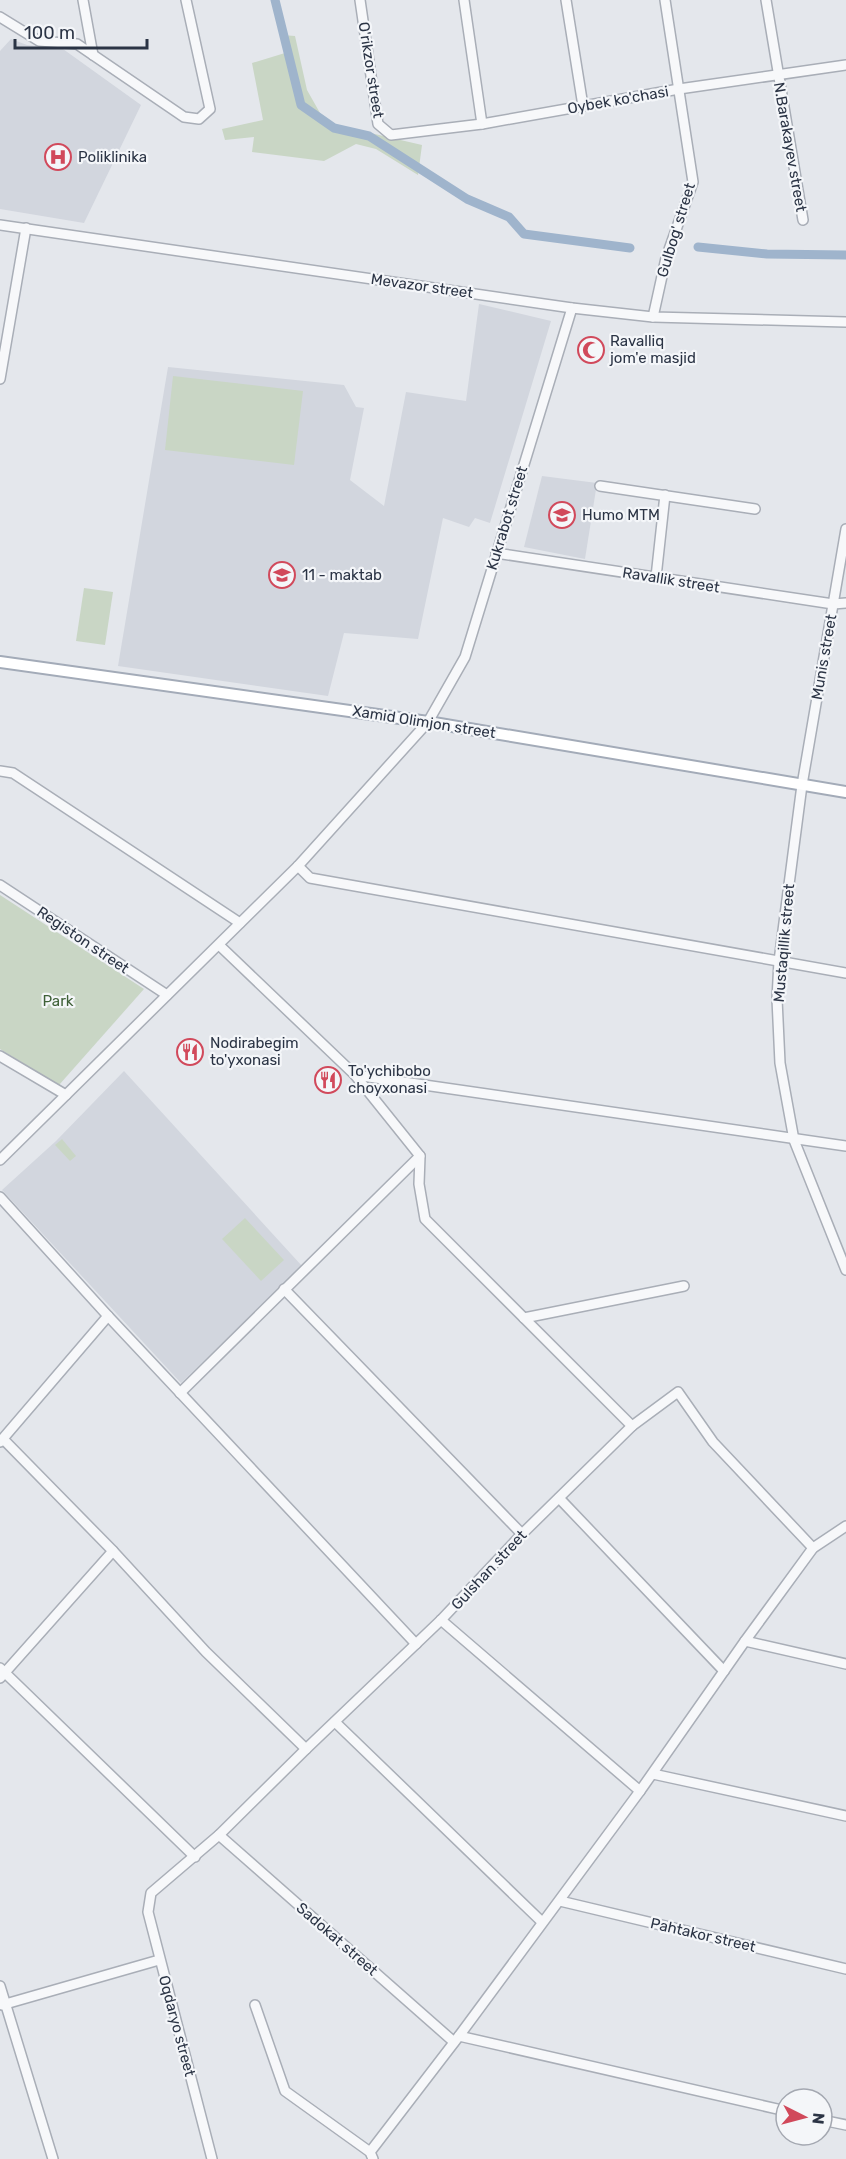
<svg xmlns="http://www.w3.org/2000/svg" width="846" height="2159" viewBox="0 0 846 2159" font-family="Rubik,sans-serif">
<rect width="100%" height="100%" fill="#e4e7ec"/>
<g fill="#d2d6de">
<polygon points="11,39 27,45 63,49 141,105 84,223 0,209 0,51"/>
<polygon points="479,304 551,321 490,523 475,518 469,527 443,518 418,639 344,633 328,696 118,666 168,367 344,385 356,407 364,408 350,480 384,506 406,392 466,401"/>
<polygon points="542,476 597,483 585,559 524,547"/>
<polygon points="124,1071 302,1266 181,1383 2,1190 56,1141"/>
</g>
<g fill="#c9d6c5">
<polygon points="282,35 295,36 307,90 320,113 336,125 422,145 418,175 376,149 356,144 324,161 252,152 254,137 225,140 222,129 263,120 252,63 285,53"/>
<polygon points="173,376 303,391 294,465 165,450"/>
<polygon points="84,588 113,592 105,645 76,641"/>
<polygon points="0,895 144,989 59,1085 0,1049"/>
<polygon points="62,1139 76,1156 70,1161 55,1145"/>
<polygon points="245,1218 284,1260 261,1281 222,1239"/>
</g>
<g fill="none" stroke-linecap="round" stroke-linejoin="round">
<g stroke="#9fb4cc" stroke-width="9">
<polyline points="275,0 301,105 334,128 369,136 467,199 509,217 524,234 630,248"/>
<polyline points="698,247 767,254 846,255"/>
</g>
<defs>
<g id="minor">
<polyline points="83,0 93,55"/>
<polyline points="360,0 378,124 391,135 482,124 679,89 846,65"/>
<polyline points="464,0 482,124"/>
<polyline points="566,0 583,106"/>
<polyline points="766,0 803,220"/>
<polyline points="0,17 39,41 77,44 184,117 199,119 210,109 186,0"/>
<polyline points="0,225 572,308 653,317 846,322"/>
<polyline points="653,317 666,258 693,182 665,0"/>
<polyline points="0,379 26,228"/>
<polyline points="600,486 755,509"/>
<polyline points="846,529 802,785 779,961 777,999 780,1063 794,1140 846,1270"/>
<polyline points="496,553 833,604 846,603"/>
<polyline points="656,577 665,495"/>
<polyline points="0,771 13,773 240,923"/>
<polyline points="298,866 310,878 846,973"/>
<polyline points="0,885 167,995"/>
<polyline points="219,945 355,1075 846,1146"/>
<polyline points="0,1056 66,1095"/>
<polyline points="355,1075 420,1156 419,1184 425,1219 632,1426"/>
<polyline points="0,1160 298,866 428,722 465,657 572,308"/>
<polyline points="0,1197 108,1316 416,1644"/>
<polyline points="284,1289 522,1534"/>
<polyline points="524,1318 684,1286"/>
<polyline points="180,1393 420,1156"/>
<polyline points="3,1439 113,1551 206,1652 306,1749"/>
<polyline points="0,1442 108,1316"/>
<polyline points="559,1498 724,1671"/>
<polyline points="441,1620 640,1791"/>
<polyline points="745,1641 846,1664"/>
<polyline points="0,1668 195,1857"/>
<polyline points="0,1678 113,1551"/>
<polyline points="335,1722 542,1922"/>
<polyline points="653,1774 846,1816"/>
<polyline points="219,1835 454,2042"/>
<polyline points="560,1901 846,1969"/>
<polyline points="0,1986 53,2159"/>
<polyline points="2,2005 159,1960"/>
<polyline points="255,2005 285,2091 370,2152 373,2159"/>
<polyline points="459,2036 786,2111"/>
<polyline points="822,2120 846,2125"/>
<polyline points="370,2152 459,2036 640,1791 745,1641 813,1548 846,1526"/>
<polyline points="212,2159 148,1912 151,1893 219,1835 306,1749 441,1620 522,1534 632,1426 678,1392 713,1442 813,1548"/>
</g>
<polyline id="major" points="0,662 428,722 846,792"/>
</defs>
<use href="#minor" stroke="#a9aeb7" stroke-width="12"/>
<use href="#major" stroke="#a3abb8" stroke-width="14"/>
<use href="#minor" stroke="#f7f8fa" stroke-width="9"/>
<use href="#major" stroke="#fff" stroke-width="10"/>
</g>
<defs>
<symbol id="hospital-ring" viewBox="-11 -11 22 22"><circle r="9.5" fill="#f4f6f9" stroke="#d1495b" stroke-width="1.5"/><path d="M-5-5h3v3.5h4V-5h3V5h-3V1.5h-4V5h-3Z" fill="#d1495b"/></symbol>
<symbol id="mosque-ring" viewBox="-11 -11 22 22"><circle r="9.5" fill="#f4f6f9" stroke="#d1495b" stroke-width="1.5"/><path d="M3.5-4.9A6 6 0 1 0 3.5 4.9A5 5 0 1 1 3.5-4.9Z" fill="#d1495b"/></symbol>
<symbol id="school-ring" viewBox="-11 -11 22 22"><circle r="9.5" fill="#f4f6f9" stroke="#d1495b" stroke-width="1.5"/><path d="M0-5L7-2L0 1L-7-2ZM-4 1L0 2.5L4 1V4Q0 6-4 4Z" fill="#d1495b"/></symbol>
<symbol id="restaurant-ring" viewBox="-11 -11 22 22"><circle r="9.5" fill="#f4f6f9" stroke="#d1495b" stroke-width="1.5"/><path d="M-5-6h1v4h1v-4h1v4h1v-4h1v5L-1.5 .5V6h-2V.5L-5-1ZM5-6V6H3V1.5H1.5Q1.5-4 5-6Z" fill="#d1495b"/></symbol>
</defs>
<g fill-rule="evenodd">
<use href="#hospital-ring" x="43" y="142" width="30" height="30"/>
<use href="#mosque-ring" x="576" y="335" width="30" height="30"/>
<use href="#school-ring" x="547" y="500" width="30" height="30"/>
<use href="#school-ring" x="267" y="560" width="30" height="30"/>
<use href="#restaurant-ring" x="175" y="1037" width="30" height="30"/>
<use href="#restaurant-ring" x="313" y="1065" width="30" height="30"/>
</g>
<g text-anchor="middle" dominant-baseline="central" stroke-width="4.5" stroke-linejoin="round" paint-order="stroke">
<g font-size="15" fill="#2b3445" stroke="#f4f6f9">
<text transform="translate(371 70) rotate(81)">O'rikzor street</text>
<text transform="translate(618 100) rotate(-10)">Oybek ko'chasi</text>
<text transform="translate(790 147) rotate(80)">N.Barakayev street</text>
<text transform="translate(676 230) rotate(-73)">Gulbog' street</text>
<text transform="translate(422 286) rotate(8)">Mevazor street</text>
<text transform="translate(507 518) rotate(-73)">Kukrabot street</text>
<text transform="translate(671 580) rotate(9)">Ravallik street</text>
<text transform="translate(824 657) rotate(-80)">Munis street</text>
<text transform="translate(424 722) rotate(9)">Xamid Olimjon street</text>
<text transform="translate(83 940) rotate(34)">Registon street</text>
<text transform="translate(784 943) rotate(-85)">Mustaqillik street</text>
<text transform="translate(489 1570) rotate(-47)">Gulshan street</text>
<text transform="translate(703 1935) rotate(13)">Pahtakor street</text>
<text transform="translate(337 1939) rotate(41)">Sadokat street</text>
<text transform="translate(177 2026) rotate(75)">Oqdaryo street</text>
</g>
<g font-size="15" fill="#2b3445" stroke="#f4f6f9" text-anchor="start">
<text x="78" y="157">Poliklinika</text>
<text x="610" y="341">Ravalliq<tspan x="610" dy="17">jom'e masjid</tspan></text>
<text x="582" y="515">Humo MTM</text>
<text x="302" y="575">11 - maktab</text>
<text x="210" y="1043">Nodirabegim<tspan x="210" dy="17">to'yxonasi</tspan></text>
<text x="348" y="1071">To'ychibobo<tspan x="348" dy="17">choyxonasi</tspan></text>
</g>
<g font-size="15" fill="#3f6138" stroke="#f4f6f9">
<text x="58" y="1001">Park</text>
</g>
</g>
<g transform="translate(804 2117) rotate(96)"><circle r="28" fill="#f4f6f9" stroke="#a4a8b1" stroke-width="1.5"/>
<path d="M0-4.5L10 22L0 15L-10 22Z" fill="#d1495b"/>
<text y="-9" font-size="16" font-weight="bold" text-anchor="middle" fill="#2b3445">N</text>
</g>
<path d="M15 39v9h132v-9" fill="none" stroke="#2b3445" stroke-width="3"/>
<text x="24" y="39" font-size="18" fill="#2b3445" stroke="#f4f6f9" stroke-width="4.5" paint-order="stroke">100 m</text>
</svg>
